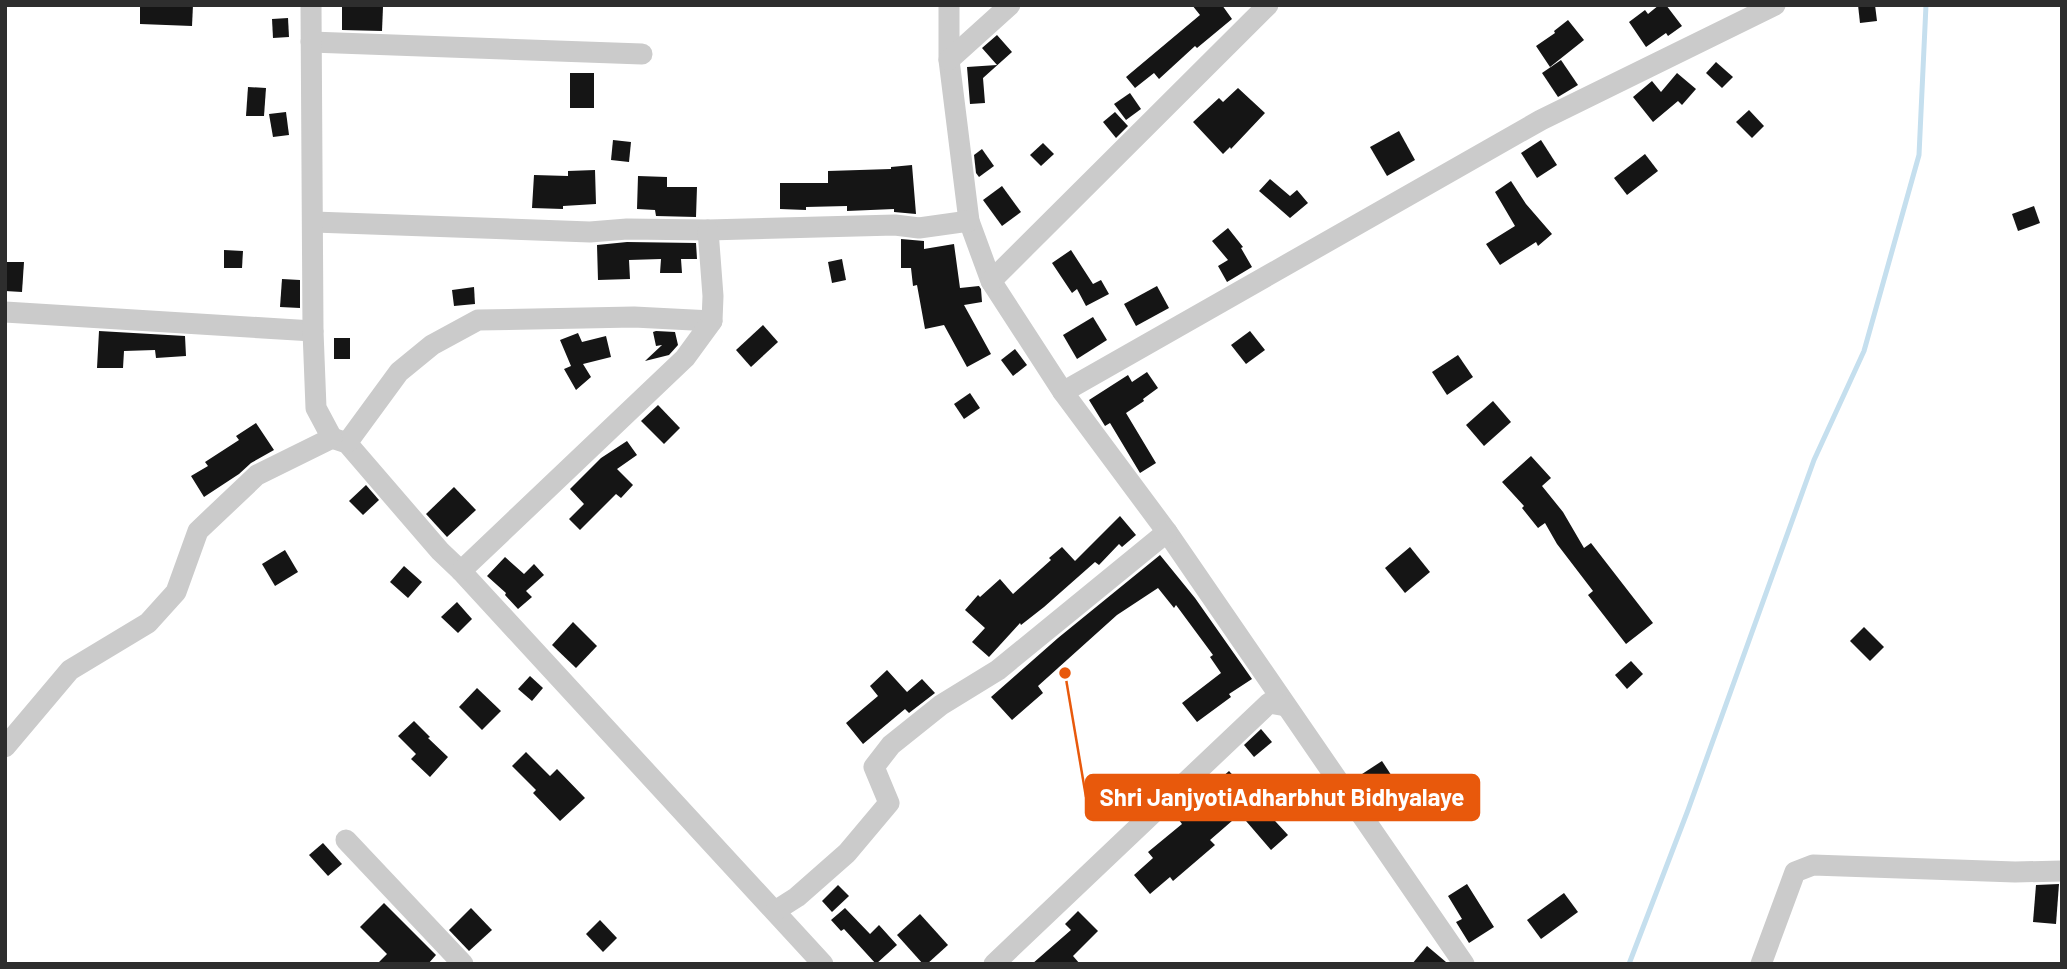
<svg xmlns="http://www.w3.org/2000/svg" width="2067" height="969" viewBox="0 0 2067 969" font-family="Barlow,sans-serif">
<rect width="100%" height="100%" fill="#fff"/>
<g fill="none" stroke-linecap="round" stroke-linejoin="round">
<polyline stroke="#c5dfee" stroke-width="5" points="1629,964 1688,810 1814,460 1864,351 1919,155 1926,5"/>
</g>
<g fill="#151515">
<polygon points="140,5 193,5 192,26 140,24"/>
<polygon points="1192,5 1222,5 1232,19 1197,48 1195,46 1159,79 1154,73 1135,88 1126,77 1200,15"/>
<polygon points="1659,5 1666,5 1682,26 1668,36 1666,33 1646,47 1629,22 1645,10 1648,14"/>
<polygon points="1858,5 1875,5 1877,21 1860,23"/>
<polygon points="342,6 383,7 382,31 342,30"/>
<polygon points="288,18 289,37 273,38 272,19"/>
<polygon points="1568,20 1584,40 1550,67 1536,46 1555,33 1554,31"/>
<polygon points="997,35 1012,52 983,78 985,103 970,104 967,67 997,65 982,48"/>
<polygon points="1561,60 1578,85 1558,97 1542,73"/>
<polygon points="1716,62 1733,77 1722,88 1706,73"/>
<rect x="570" y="73" width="24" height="35"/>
<polygon points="1677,73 1696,89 1682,105 1678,101 1653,122 1633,97 1652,81 1661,92"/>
<polygon points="248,87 266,88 264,116 246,116"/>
<polygon points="1238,88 1265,113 1231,149 1230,147 1223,154 1193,122 1219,98 1223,102"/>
<polygon points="1130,93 1141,109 1126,120 1114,104"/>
<polygon points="1749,110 1764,126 1752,138 1736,122"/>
<polygon points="286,112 289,135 273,137 269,114"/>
<polygon points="1115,112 1128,126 1116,138 1103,122"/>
<polygon points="1399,131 1415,160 1387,176 1370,147"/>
<polygon points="613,140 631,142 629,162 611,160"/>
<polygon points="1541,140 1557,165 1537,178 1521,153"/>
<polygon points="1043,143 1054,154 1041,166 1030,155"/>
<polygon points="982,149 994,166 979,177 976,173 974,155"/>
<polygon points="1645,154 1658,171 1627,195 1614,178"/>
<polygon points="912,165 916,214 894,212 894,209 847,211 847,206 806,207 806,210 780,209 780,183 828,183 828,171 891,169 891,167"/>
<polygon points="595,170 596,204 563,206 563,209 532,208 534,175 568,176 568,171"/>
<polygon points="638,176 667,177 667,187 697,187 696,217 656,216 655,210 637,209"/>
<polygon points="1270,179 1290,196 1297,190 1308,203 1290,218 1259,191"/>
<polygon points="1511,181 1526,204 1552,234 1538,246 1536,242 1500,265 1486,244 1515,226 1495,192"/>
<polygon points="1002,186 1021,212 1002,226 983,200"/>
<polygon points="2034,206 2040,223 2018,231 2012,214"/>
<polygon points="1228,228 1243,247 1241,248 1252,267 1227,282 1218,266 1228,260 1212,241"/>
<polygon points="901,239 924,241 924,249 954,244 960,288 979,286 981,289 982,302 964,305 991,354 967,367 944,325 925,329 917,285 913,286 911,268 901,268"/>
<polygon points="627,242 696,243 697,259 681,259 682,273 660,273 661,259 629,260 630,279 598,280 597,245"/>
<polygon points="224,250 243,251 242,268 224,268"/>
<polygon points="1071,250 1093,284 1101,280 1109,294 1086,306 1077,289 1072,293 1052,263"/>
<polygon points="842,259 846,280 832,283 828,262"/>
<polygon points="5,262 24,262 22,292 5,291"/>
<polygon points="282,279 300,280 300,308 280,307"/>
<polygon points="1157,286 1169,308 1136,326 1124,304"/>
<polygon points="474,287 475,304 454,306 452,290"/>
<polygon points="1093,317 1107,340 1077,359 1063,335"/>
<polygon points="763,325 778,342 751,367 736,350"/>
<polygon points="99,331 185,336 186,356 156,358 155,350 124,351 123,368 97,368"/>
<polygon points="656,331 675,332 678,345 669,355 645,361 662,345 656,346 653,332"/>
<polygon points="1250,331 1265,350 1246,364 1231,345"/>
<polygon points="578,333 582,342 606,336 611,357 583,364 591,377 576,390 564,369 571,366 560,340"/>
<rect x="334" y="338" width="16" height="21"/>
<polygon points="1015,349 1027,365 1013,376 1001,360"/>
<polygon points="1458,355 1473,377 1447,395 1432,372"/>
<polygon points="1147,372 1158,388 1143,399 1144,401 1126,413 1156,463 1140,473 1110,423 1105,426 1089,400 1128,375 1132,382"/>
<polygon points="970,393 980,408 964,419 954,404"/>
<polygon points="1493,401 1511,422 1484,446 1466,425"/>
<polygon points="658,405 680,428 664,444 641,421"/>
<polygon points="256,423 274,450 251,463 239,474 204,497 191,476 208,466 205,462 239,440 236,436"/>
<polygon points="627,441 637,455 617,469 633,485 621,498 616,494 580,530 569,519 584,504 570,489 601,458"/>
<polygon points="1531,456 1551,478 1542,486 1563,512 1584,548 1591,543 1653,623 1626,644 1588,595 1593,591 1557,544 1545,523 1538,528 1522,508 1524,506 1502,482"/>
<polygon points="366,485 379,500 363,515 349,501"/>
<polygon points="454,487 476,510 447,537 426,514"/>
<polygon points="1120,516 1136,535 1122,547 1119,544 1099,565 1095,562 1044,607 1021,625 1020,623 989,657 972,642 985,628 965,610 978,595 980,597 1000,579 1013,594 1051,560 1049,558 1062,547 1075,561"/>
<polygon points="1410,547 1430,572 1405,593 1385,568"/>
<polygon points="285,550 298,572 275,586 262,564"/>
<polygon points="1160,555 1195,598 1252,679 1229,694 1231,697 1197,722 1182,703 1221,673 1210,657 1213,655 1176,605 1174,608 1158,588 1117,615 1038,686 1043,693 1012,720 991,697 1058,638"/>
<polygon points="505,557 524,574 534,564 544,575 526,591 532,597 518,609 505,595 506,593 487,576"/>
<polygon points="404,566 422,582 408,598 390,582"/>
<polygon points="457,602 472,619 458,633 441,617"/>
<polygon points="573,622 597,646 576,668 552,645"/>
<polygon points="1864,627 1884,647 1870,661 1850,641"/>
<polygon points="1631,661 1643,674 1627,689 1615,675"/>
<polygon points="887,670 907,692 922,679 935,693 909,713 905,709 863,744 846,723 878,696 870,686"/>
<polygon points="530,676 543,688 532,701 518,689"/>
<polygon points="477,688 501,711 482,730 459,707"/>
<polygon points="414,721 430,737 428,738 448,757 430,777 411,759 416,754 398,736"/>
<polygon points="1261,729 1272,742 1254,757 1244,745"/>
<polygon points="526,752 550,776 557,769 585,798 560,821 533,793 536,790 512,766"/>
<polygon points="1382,761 1399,787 1376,802 1359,776"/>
<polygon points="1229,771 1288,835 1271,850 1240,814 1210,840 1215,845 1173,881 1170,877 1150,894 1134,875 1153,858 1148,852 1182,824 1179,820 1207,795 1205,792"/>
<polygon points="323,843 342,864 328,876 309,855"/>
<polygon points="1467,884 1494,927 1469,943 1456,922 1462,919 1448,896"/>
<polygon points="2059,884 2056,924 2033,922 2036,885"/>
<polygon points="838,885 849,896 832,912 822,901"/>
<polygon points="1564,893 1578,912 1541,939 1527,920"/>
<polygon points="384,903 436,955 428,964 377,964 387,954 360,927"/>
<polygon points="471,908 492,930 469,951 449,930"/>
<polygon points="845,908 870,934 879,925 897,945 876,964 844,929 841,931 831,920"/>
<polygon points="1078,911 1098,931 1073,956 1080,964 1032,964 1071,930 1065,924"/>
<polygon points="920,914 948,945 927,964 923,964 897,935"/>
<polygon points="600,920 617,938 603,952 586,934"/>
<polygon points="1427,946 1446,962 1448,964 1412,964"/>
</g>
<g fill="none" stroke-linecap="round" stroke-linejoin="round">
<g stroke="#cbcbcb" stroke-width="21">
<polyline points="949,5 949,60 969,221 991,281 1063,392 1167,532 1464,964"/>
<polyline points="311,42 642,54"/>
<polyline points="949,60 1010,5"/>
<polyline points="314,222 590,232 627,229 708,230 895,225 919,228 969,221"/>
<polyline points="991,281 1268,5"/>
<polyline points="5,312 313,331"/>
<polyline points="1063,392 1541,120 1775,5"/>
<polyline points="332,438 347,443 440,551 461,571 823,964"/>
<polyline points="347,443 399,372 432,345 478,320 634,317 712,321"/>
<polyline points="461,571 685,358 712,321 713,296 708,230"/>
<polyline points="5,747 70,670 148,623 176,592 198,531 257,475 332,438 316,408 313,331 311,5"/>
<polyline points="346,840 463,964"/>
<polyline points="775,911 797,897 847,853 889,803 874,767 891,745 941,705 998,670 1167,532"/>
<polyline points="994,964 1269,703 1286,706"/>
<polyline points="1761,964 1795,872 1813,865 2015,872 2062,871"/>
</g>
</g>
<path fill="none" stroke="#e8590c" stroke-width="2.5" d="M1065 673L1086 797"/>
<circle fill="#e8590c" stroke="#fff" stroke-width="2.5" cx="1065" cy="673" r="7"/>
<rect fill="#e8590c" stroke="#e8590c" stroke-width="2.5" x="1086" y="775" width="393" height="45" rx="7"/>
<g font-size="24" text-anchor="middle" font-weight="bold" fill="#fff">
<text x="1282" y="806">Shri JanjyotiAdharbhut Bidhyalaye</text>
</g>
<rect width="2067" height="969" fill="none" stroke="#2e2e2e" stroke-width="14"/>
</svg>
